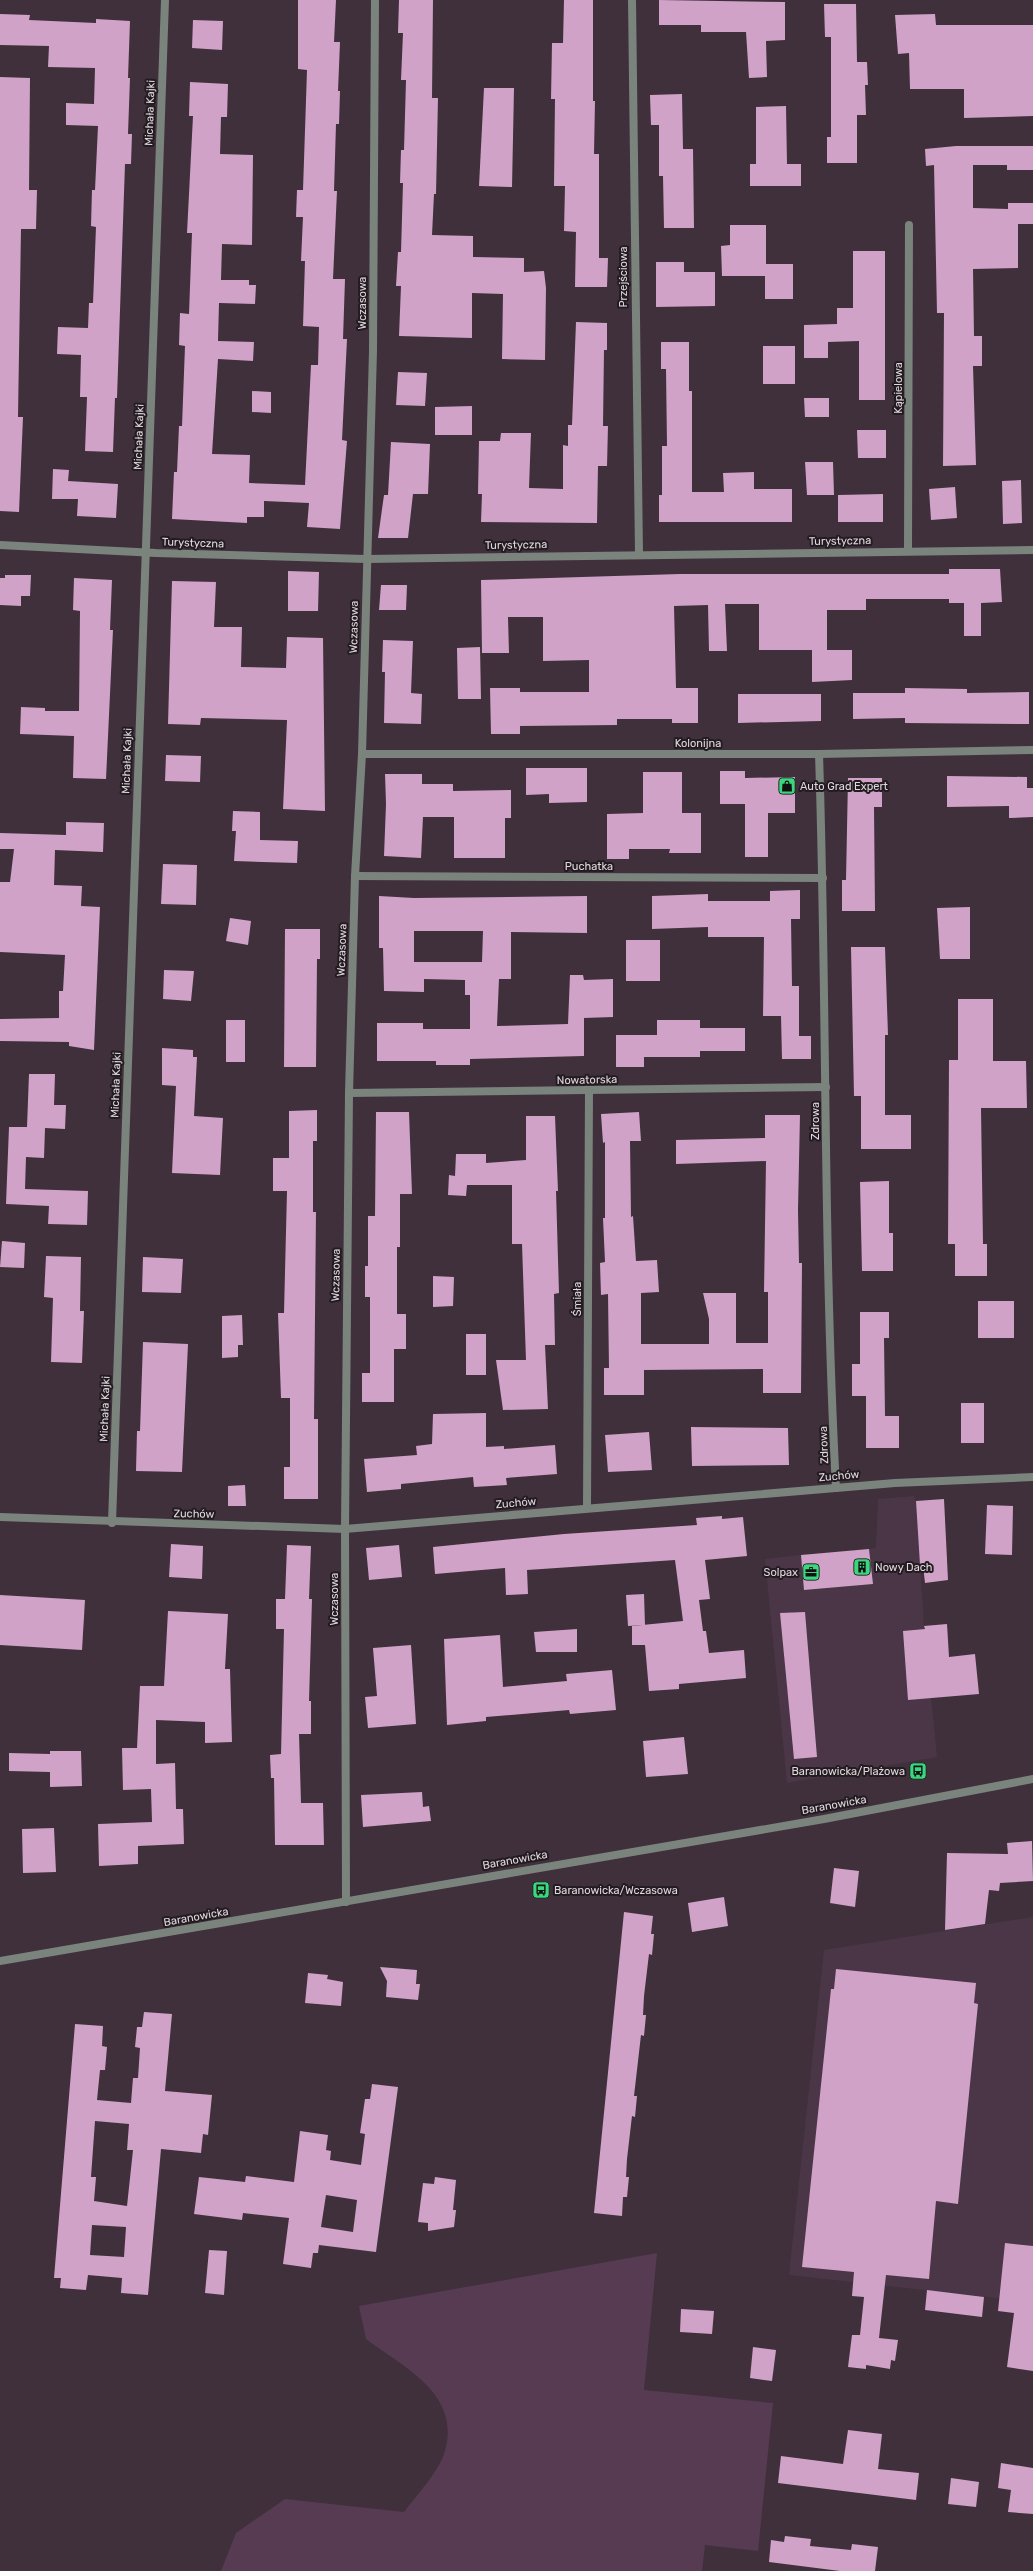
<svg xmlns="http://www.w3.org/2000/svg" width="1033" height="2571" viewBox="0 0 1033 2571" font-family="Rubik,sans-serif">
<rect width="100%" height="100%" fill="#3f303c"/>
<g fill="#4b3647">
<polygon points="914,1496 916,1501 924,1626 937,1757 787,1783 765,1559 801,1555 805,1590 872,1584 869,1549 876,1548 878,1499"/>
<polygon points="1033,1917 1033,2302 789,2275 824,1950"/>
</g>
<path fill="#573b52" d="M657 2253 644 2390 773 2403 758 2551 705 2545 702 2571H221L236 2533 285 2499 404 2512C416 2496 440 2470 445 2451 461 2394 405 2368 366 2339L359 2306Z"/>
<g fill="#d0a2c7" fill-rule="evenodd">
<polygon points="298,0 336,0 334,42 340,42 338,91 340,91 339,124 336,124 334,191 337,191 333,279 345,279 343,339 347,339 342,440 347,441 340,529 307,527 309,503 264,501 264,517 247,517 247,523 172,519 174,472 177,472 179,426 182,426 185,346 179,345 180,313 189,314 192,233 187,233 193,116 189,116 190,82 228,84 227,117 221,117 220,154 253,155 252,245 222,244 221,280 249,280 249,285 256,285 255,304 219,303 218,341 254,342 253,361 218,359 212,454 250,455 249,483 305,485 311,365 318,365 319,327 303,326 305,261 301,261 303,217 296,217 297,190 303,190 307,70 298,69"/>
<polygon points="399,0 433,0 432,98 438,98 436,194 434,194 432,235 473,236 473,257 524,258 524,272 544,271 546,288 545,360 502,359 503,294 472,293 472,338 399,336 401,286 396,286 398,252 401,252 403,183 400,183 401,150 404,150 406,80 401,80 403,33 398,33"/>
<polygon points="564,0 593,0 593,101 595,101 594,154 599,154 599,258 608,258 607,287 575,287 576,232 564,231 565,186 554,186 555,99 551,99 552,43 563,43"/>
<polygon points="659,0 785,2 785,40 766,41 767,77 749,78 746,32 701,32 701,25 659,25"/>
<polygon points="824,4 856,4 857,62 867,62 868,85 865,85 866,115 857,115 857,163 827,163 827,137 831,137 831,37 825,37"/>
<polygon points="0,14 30,15 29,20 96,23 96,19 130,21 128,78 130,78 128,134 132,134 131,164 125,164 117,398 115,398 113,452 85,451 87,397 80,397 81,355 57,354 58,327 88,328 89,303 93,303 96,227 91,226 92,190 95,190 98,126 66,125 66,103 94,104 95,68 48,67 49,46 0,45"/>
<polygon points="935,14 936,25 1033,25 1033,116 964,118 964,89 910,89 909,53 898,54 895,15"/>
<polygon points="193,20 223,21 222,50 192,48"/>
<polygon points="0,77 30,78 29,190 37,190 36,229 21,229 18,417 23,417 19,512 0,511"/>
<polygon points="484,88 514,88 512,187 479,186"/>
<polygon points="682,94 683,149 693,149 694,228 664,228 663,176 659,176 659,125 651,125 650,95"/>
<polygon points="786,106 787,164 801,164 801,186 750,186 750,164 756,164 756,107"/>
<polygon points="956,146 1033,146 1033,170 1007,170 1007,165 973,165 973,208 1008,209 1008,203 1033,203 1033,224 1018,224 1018,268 973,269 974,336 982,336 982,366 973,366 976,465 943,466 944,313 937,313 934,165 926,166 925,149"/>
<polygon points="730,225 766,225 766,264 793,264 793,299 765,299 765,276 722,276 721,246 730,245"/>
<polygon points="853,251 885,251 885,400 859,400 859,341 828,342 828,358 804,358 804,325 837,324 837,308 853,308"/>
<polygon points="656,262 684,262 684,272 715,272 715,306 656,307"/>
<polygon points="576,322 607,323 607,350 604,350 603,426 608,426 607,466 598,466 597,523 481,522 482,494 478,494 479,441 500,441 501,433 531,433 529,488 563,489 563,445 568,446 568,425 572,425"/>
<polygon points="661,342 689,342 689,391 692,391 692,492 724,492 723,473 754,472 754,489 792,489 792,522 659,522 659,495 662,495 662,446 667,446 666,369 661,369"/>
<rect x="763" y="346" width="32" height="38"/>
<polygon points="398,372 427,373 425,406 396,405"/>
<polygon points="252,391 271,392 271,413 252,412"/>
<polygon points="804,398 829,398 829,417 805,417"/>
<polygon points="472,406 472,435 435,435 435,407"/>
<polygon points="857,430 886,430 886,458 858,458"/>
<polygon points="391,442 430,444 428,494 413,494 408,538 378,538 384,495 388,495"/>
<polygon points="805,462 833,462 834,495 807,495"/>
<polygon points="53,469 69,470 68,481 118,484 116,518 77,516 78,499 52,499"/>
<polygon points="1021,480 1022,523 1003,524 1002,481"/>
<polygon points="955,487 957,518 931,520 929,489"/>
<polygon points="883,494 883,522 838,522 838,495"/>
<polygon points="949,569 1000,569 1002,602 981,603 981,636 964,636 964,603 949,603 949,599 866,599 866,610 827,610 827,650 852,650 852,680 812,682 812,650 759,650 759,604 725,604 727,651 709,651 708,605 674,606 676,688 698,688 698,723 672,723 672,719 617,719 617,725 520,726 520,734 491,734 490,688 520,688 520,692 589,692 589,660 543,661 543,617 508,617 509,653 482,653 481,580 680,574 949,574"/>
<polygon points="288,571 319,572 318,611 288,611"/>
<polygon points="5,575 31,575 30,596 21,596 21,606 0,605 0,578 5,578"/>
<polygon points="74,578 112,580 110,630 113,630 106,779 73,778 74,736 20,734 21,707 45,708 45,711 79,711 80,611 73,610"/>
<polygon points="172,581 216,582 214,627 242,627 241,667 286,668 287,637 323,638 325,811 283,809 287,720 201,718 200,725 168,724"/>
<polygon points="381,585 407,585 406,610 379,610"/>
<polygon points="383,640 413,641 411,693 422,694 421,724 384,723 385,672 382,672"/>
<polygon points="480,647 481,699 458,699 457,648"/>
<polygon points="905,688 967,689 967,693 1029,692 1029,724 905,723 905,718 853,719 853,693 905,693"/>
<polygon points="738,694 821,694 821,721 738,723"/>
<polygon points="166,755 201,756 200,782 165,781"/>
<polygon points="526,768 587,768 587,802 549,803 549,794 526,795"/>
<polygon points="720,771 745,771 745,778 795,777 795,813 768,813 768,857 745,857 745,804 720,804"/>
<polygon points="643,772 682,772 682,813 701,813 701,853 669,853 670,849 629,849 629,859 607,859 607,814 643,813"/>
<polygon points="385,774 422,774 422,784 453,784 453,791 511,790 511,818 505,818 505,858 454,858 454,817 423,817 421,858 384,856 386,804"/>
<polygon points="947,776 1027,777 1027,788 1033,788 1033,817 1009,818 1009,806 947,807"/>
<polygon points="848,778 882,778 882,807 874,807 875,911 842,911 842,880 846,880"/>
<polygon points="233,811 260,812 260,840 298,841 297,863 234,861 236,831 232,831"/>
<polygon points="66,822 104,823 103,852 55,850 54,885 82,886 81,906 100,907 94,1050 69,1046 69,1042 0,1041 0,1019 59,1018 59,991 63,991 65,955 0,952 0,882 10,882 14,849 0,849 0,833 66,835"/>
<polygon points="163,864 197,865 196,905 161,904"/>
<polygon points="800,890 800,919 791,919 792,986 799,986 799,1036 811,1036 811,1059 782,1059 781,1016 763,1016 764,937 708,937 708,927 652,929 652,896 708,894 708,901 770,901 770,891"/>
<path d="M379 896 414 898 587 896V933L511 932V979H499L497 1026 568 1024 570 975H583L584 980 613 979V1017L584 1018V1056L470 1059V1065H436V1061H377V1023H423V1029H470V995H465V980L424 979V992L384 991 383 948H379ZM414 931H483L482 962H414Z"/>
<polygon points="970,907 970,959 940,959 937,908"/>
<polygon points="230,918 251,921 248,945 226,941"/>
<polygon points="285,929 320,929 320,959 317,959 316,1067 284,1067"/>
<rect x="626" y="940" width="34" height="41"/>
<polygon points="851,947 885,947 888,1035 885,1035 885,1115 911,1115 911,1149 861,1149 861,1096 854,1096"/>
<polygon points="164,970 194,971 191,1001 163,999"/>
<polygon points="958,999 993,999 993,1061 1026,1061 1027,1108 981,1108 983,1244 987,1244 987,1276 955,1276 955,1244 948,1244 949,1060 958,1060"/>
<rect x="226" y="1020" width="19" height="42"/>
<polygon points="657,1020 700,1020 700,1028 745,1028 745,1051 700,1051 700,1057 644,1057 644,1067 616,1067 616,1035 657,1035"/>
<polygon points="162,1048 193,1050 193,1057 197,1057 194,1116 223,1118 220,1175 172,1173 176,1086 162,1085"/>
<polygon points="29,1074 55,1074 54,1105 66,1105 65,1129 45,1128 44,1158 26,1157 25,1189 88,1191 87,1225 48,1224 49,1206 6,1204 9,1127 27,1127"/>
<polygon points="317,1110 317,1141 313,1141 313,1212 316,1212 314,1419 318,1419 318,1499 284,1499 284,1467 290,1467 290,1398 281,1398 278,1313 284,1313 287,1191 273,1191 273,1158 289,1158 289,1111"/>
<polygon points="376,1112 409,1112 412,1194 400,1194 400,1247 397,1247 397,1314 406,1314 406,1349 394,1349 394,1402 362,1402 362,1373 370,1373 370,1297 365,1297 365,1266 368,1266 368,1216 375,1216"/>
<polygon points="639,1112 641,1141 630,1141 631,1217 633,1216 636,1261 657,1260 659,1292 641,1293 641,1344 709,1344 709,1319 703,1293 736,1293 736,1343 768,1343 768,1292 764,1292 766,1161 676,1164 676,1140 765,1138 765,1115 800,1115 798,1210 799,1263 802,1263 801,1393 763,1393 763,1369 644,1370 644,1395 604,1395 604,1368 609,1368 608,1294 601,1295 600,1263 605,1262 603,1218 605,1218 605,1142 603,1143 601,1114"/>
<polygon points="526,1116 555,1116 558,1191 556,1191 559,1293 554,1294 555,1345 545,1345 548,1409 503,1410 496,1360 526,1360 522,1244 512,1244 512,1185 467,1185 466,1196 448,1195 449,1175 455,1176 456,1154 486,1154 486,1163 526,1160"/>
<polygon points="889,1181 889,1233 893,1233 893,1271 862,1271 860,1182"/>
<polygon points="2,1241 25,1243 24,1268 0,1267"/>
<polygon points="46,1256 81,1257 80,1311 84,1311 82,1363 51,1362 53,1298 44,1297"/>
<polygon points="143,1257 183,1259 181,1293 142,1292"/>
<polygon points="433,1276 454,1277 453,1306 433,1307"/>
<rect x="978" y="1301" width="36" height="37"/>
<polygon points="860,1312 889,1312 889,1338 884,1338 885,1416 899,1416 899,1448 866,1448 866,1396 852,1396 852,1364 860,1364"/>
<polygon points="242,1315 243,1345 238,1345 238,1357 222,1358 222,1316"/>
<rect x="466" y="1334" width="20" height="41"/>
<polygon points="143,1342 188,1344 182,1472 136,1471 137,1431 140,1431"/>
<rect x="961" y="1403" width="23" height="40"/>
<polygon points="486,1413 486,1447 504,1446 504,1449 555,1445 557,1474 506,1478 507,1485 474,1487 473,1477 401,1484 401,1489 367,1492 364,1459 417,1455 416,1446 432,1444 433,1414"/>
<polygon points="691,1427 788,1428 789,1465 692,1466"/>
<polygon points="649,1432 652,1470 608,1472 605,1435"/>
<polygon points="245,1485 246,1506 228,1506 228,1486"/>
<polygon points="944,1499 948,1580 925,1583 923,1565 920,1565 916,1501"/>
<polygon points="987,1505 1013,1506 1012,1555 985,1554"/>
<polygon points="722,1516 722,1519 743,1517 747,1556 705,1560 710,1599 699,1600 703,1631 706,1631 709,1653 744,1650 746,1678 679,1684 679,1689 649,1691 645,1645 632,1645 632,1626 683,1621 675,1560 527,1570 528,1594 506,1595 505,1568 435,1574 433,1547 564,1534 697,1525 696,1518"/>
<polygon points="171,1544 203,1546 202,1579 169,1577"/>
<polygon points="287,1545 311,1546 309,1599 312,1599 309,1701 311,1701 311,1734 299,1734 301,1803 323,1803 324,1845 275,1845 274,1778 271,1778 270,1755 281,1754 284,1629 276,1629 276,1599 285,1599"/>
<polygon points="399,1545 402,1577 369,1580 366,1548"/>
<polygon points="869,1549 873,1584 804,1590 801,1555"/>
<polygon points="644,1594 645,1625 628,1626 626,1595"/>
<polygon points="0,1595 85,1600 82,1650 0,1645"/>
<polygon points="168,1611 228,1614 225,1669 230,1669 232,1742 205,1743 205,1722 156,1720 156,1764 175,1763 176,1809 183,1809 184,1844 138,1846 138,1864 99,1866 98,1824 152,1822 151,1789 123,1790 122,1748 137,1748 140,1686 164,1686"/>
<polygon points="805,1612 817,1757 794,1759 780,1613"/>
<polygon points="947,1624 949,1657 975,1654 979,1694 908,1700 903,1631 925,1629 924,1626"/>
<polygon points="577,1629 577,1652 536,1652 534,1632"/>
<polygon points="500,1635 503,1687 567,1681 566,1674 612,1670 616,1710 570,1714 569,1710 486,1717 486,1721 447,1725 444,1639"/>
<polygon points="411,1645 416,1724 368,1728 365,1697 377,1696 373,1648"/>
<polygon points="684,1737 688,1774 646,1777 643,1741"/>
<polygon points="50,1751 81,1751 82,1786 50,1787 50,1772 9,1771 9,1753 50,1754"/>
<polygon points="422,1792 423,1807 429,1806 431,1821 363,1827 361,1795"/>
<polygon points="54,1828 56,1872 23,1873 22,1829"/>
<polygon points="1032,1841 1033,1881 1000,1883 999,1891 989,1890 985,1924 945,1930 947,1853 1008,1854 1007,1843"/>
<polygon points="834,1868 859,1871 855,1907 830,1903"/>
<polygon points="724,1897 728,1926 692,1932 688,1903"/>
<polygon points="624,1912 653,1916 651,1934 654,1934 652,1955 649,1954 644,1996 643,2015 646,2015 644,2036 641,2035 634,2096 637,2096 635,2117 632,2116 627,2159 626,2177 629,2177 627,2197 623,2197 622,2216 594,2213"/>
<polygon points="380,1967 417,1970 416,1984 420,1984 418,2000 386,1997 387,1981"/>
<polygon points="836,1969 976,1983 974,2003 978,2004 958,2204 936,2201 929,2279 886,2275 879,2338 898,2340 895,2361 891,2360 890,2369 866,2365 866,2369 848,2367 852,2335 860,2335 864,2297 852,2296 854,2272 802,2267 831,1989 834,1989"/>
<polygon points="308,1973 328,1975 327,1979 343,1982 341,2006 305,2003"/>
<path d="M144 2012 172 2014 165 2091 212 2095 208 2135 203 2134 201 2153 161 2149 148 2295 121 2293 122 2278 88 2275 86 2290 60 2288 61 2278H54L75 2024 103 2026 102 2046 107 2047 105 2070H100L97 2100 131 2103 133 2078H138L140 2048 135 2047 137 2027H142ZM95 2121 129 2124 127 2150H133L127 2206 94 2201 96 2177H91ZM92 2225 126 2227 124 2257 90 2255Z"/>
<path d="M372 2084 398 2087 376 2252 319 2245 318 2253H313L311 2268 283 2264 289 2218 243 2213 242 2220 194 2214 199 2177 245 2182 246 2176 294 2182 300 2131 328 2135 326 2150 331 2151 330 2160 361 2165 365 2134 360 2133 365 2099H370ZM326 2195 357 2200 353 2232 321 2227Z"/>
<polygon points="435,2177 456,2180 453,2210 456,2210 454,2227 428,2231 428,2223 418,2222 423,2183 434,2184"/>
<polygon points="1005,2243 1033,2246 1033,2371 1007,2367 1014,2313 998,2311"/>
<polygon points="209,2250 227,2251 224,2295 205,2293"/>
<polygon points="927,2290 984,2297 982,2317 925,2310"/>
<polygon points="681,2309 714,2311 712,2334 680,2332"/>
<polygon points="753,2347 776,2350 772,2381 750,2378"/>
<polygon points="848,2430 882,2434 878,2469 919,2473 916,2500 778,2483 781,2456 843,2464"/>
<polygon points="1001,2463 1033,2468 1033,2514 1008,2512 1011,2490 998,2488"/>
<polygon points="951,2478 979,2482 976,2507 948,2504"/>
<polygon points="785,2536 811,2539 810,2546 851,2550 852,2544 878,2547 875,2571 840,2571 769,2562 771,2540 784,2542"/>
</g>
<g fill="none" stroke-linecap="round" stroke-linejoin="round">
<g stroke="#7b837d" stroke-width="8">
<polyline points="632,0 639,554"/>
<polyline points="0,545 156,553 366,559 1033,550"/>
<polyline points="908,551 909,225"/>
<polyline points="362,754 819,754 1033,750"/>
<path d="M819 754C827 999 823 1243 836 1488"/>
<polyline points="355,876 823,878"/>
<polyline points="349,1093 826,1087"/>
<polyline points="587,1507 589,1091"/>
<polyline points="0,1517 345,1529 895,1483 1033,1477"/>
<polyline points="112,1523 165,0"/>
<polyline points="346,1902 345,1529 349,1093 355,876 362,754 373,351 375,0"/>
</g>
<polyline stroke="#7b837d" stroke-width="8" points="0,1961 824,1819 1033,1779"/>
</g>
<defs>
<symbol id="shop-square" viewBox="-11 -11 22 22"><rect x="-9" y="-9" width="18" height="18" rx="4" fill="#3ad77f" stroke="#221b20"/><path d="M-5-2.5h2.3a2.7 3.5 0 0 1 5.4 0H5L5.5 6h-11ZM-1.5-2.5h3a1.5 2.3 0 0 0-3 0Z" fill="#111"/></symbol>
<symbol id="building-square" viewBox="-11 -11 22 22"><rect x="-9" y="-9" width="18" height="18" rx="4" fill="#3ad77f" stroke="#221b20"/><path d="M-4-6H4V6H1V3H-1V6H-4ZM-2.5-4.3h1.7v1.8h-1.7ZM.8-4.3h1.7v1.8H.8ZM-2.5-1h1.7V.8h-1.7ZM.8-1h1.7V.8H.8Z" fill="#111"/></symbol>
<symbol id="office-square" viewBox="-11 -11 22 22"><rect x="-9" y="-9" width="18" height="18" rx="4" fill="#3ad77f" stroke="#221b20"/><path d="M-6-3h4V-5.5h4V-3h4V5H-6ZM-1-4.5V-3h2v-1.5ZM-6 0V1H6V0Z" fill="#111"/></symbol>
<symbol id="bus-square" viewBox="-11 -11 22 22"><rect x="-9" y="-9" width="18" height="18" rx="4" fill="#3ad77f" stroke="#221b20"/><path d="M-5-6H5V4H4V6H2V4H-2V6H-4V4H-5ZM-3.5-4V0h7V-4ZM-3.5 1.2v1.5H-2V1.2ZM2 1.2v1.5H3.5V1.2Z" fill="#111"/></symbol>
</defs>
<g fill-rule="evenodd">
<use href="#shop-square" x="777" y="776" width="20" height="20"/>
<use href="#building-square" x="852" y="1557" width="20" height="20"/>
<use href="#office-square" x="801" y="1562" width="20" height="20"/>
<use href="#bus-square" x="908" y="1761" width="20" height="20"/>
<use href="#bus-square" x="531" y="1880" width="20" height="20"/>
</g>
<g text-anchor="middle" dominant-baseline="central" stroke-width="4" stroke-linejoin="round" paint-order="stroke">
<g font-size="11" fill="#e1d7de" stroke="#221b20">
<text transform="translate(150 113) rotate(-88)">Michała Kajki</text>
<text transform="translate(623 277) rotate(-90)">Przejściowa</text>
<text transform="translate(362 303) rotate(-90)">Wczasowa</text>
<text transform="translate(898 388) rotate(-90)">Kąpielowa</text>
<text transform="translate(139 437) rotate(-88)">Michała Kajki</text>
<text transform="translate(840 541) rotate(-1)">Turystyczna</text>
<text transform="translate(193 543) rotate(2)">Turystyczna</text>
<text transform="translate(516 545) rotate(-1)">Turystyczna</text>
<text transform="translate(354 627) rotate(-89)">Wczasowa</text>
<text x="698" y="743">Kolonijna</text>
<text transform="translate(127 761) rotate(-88)">Michała Kajki</text>
<text x="589" y="866">Puchatka</text>
<text transform="translate(342 950) rotate(-88)">Wczasowa</text>
<text transform="translate(587 1080) rotate(-1)">Nowatorska</text>
<text transform="translate(116 1085) rotate(-88)">Michała Kajki</text>
<text transform="translate(815 1121) rotate(-90)">Zdrowa</text>
<text transform="translate(336 1275) rotate(-89)">Wczasowa</text>
<text transform="translate(577 1299) rotate(-90)">Śmiała</text>
<text transform="translate(105 1409) rotate(-88)">Michała Kajki</text>
<text transform="translate(824 1445) rotate(-92)">Zdrowa</text>
<text transform="translate(839 1476) rotate(-5)">Zuchów</text>
<text transform="translate(516 1503) rotate(-5)">Zuchów</text>
<text transform="translate(194 1514) rotate(1)">Zuchów</text>
<text transform="translate(334 1599) rotate(-90)">Wczasowa</text>
<text transform="translate(834 1805) rotate(-10)">Baranowicka</text>
<text transform="translate(515 1860) rotate(-10)">Baranowicka</text>
<text transform="translate(196 1917) rotate(-10)">Baranowicka</text>
</g>
<g font-size="11" fill="#e1d7de" stroke="#221b20" text-anchor="start">
<text x="800" y="786">Auto Grad Expert</text>
<text x="875" y="1567">Nowy Dach</text>
<text x="798" y="1572" text-anchor="end">Solpax</text>
<text x="905" y="1771" text-anchor="end">Baranowicka/Plażowa</text>
<text x="554" y="1890">Baranowicka/Wczasowa</text>
</g>
</g>
</svg>
